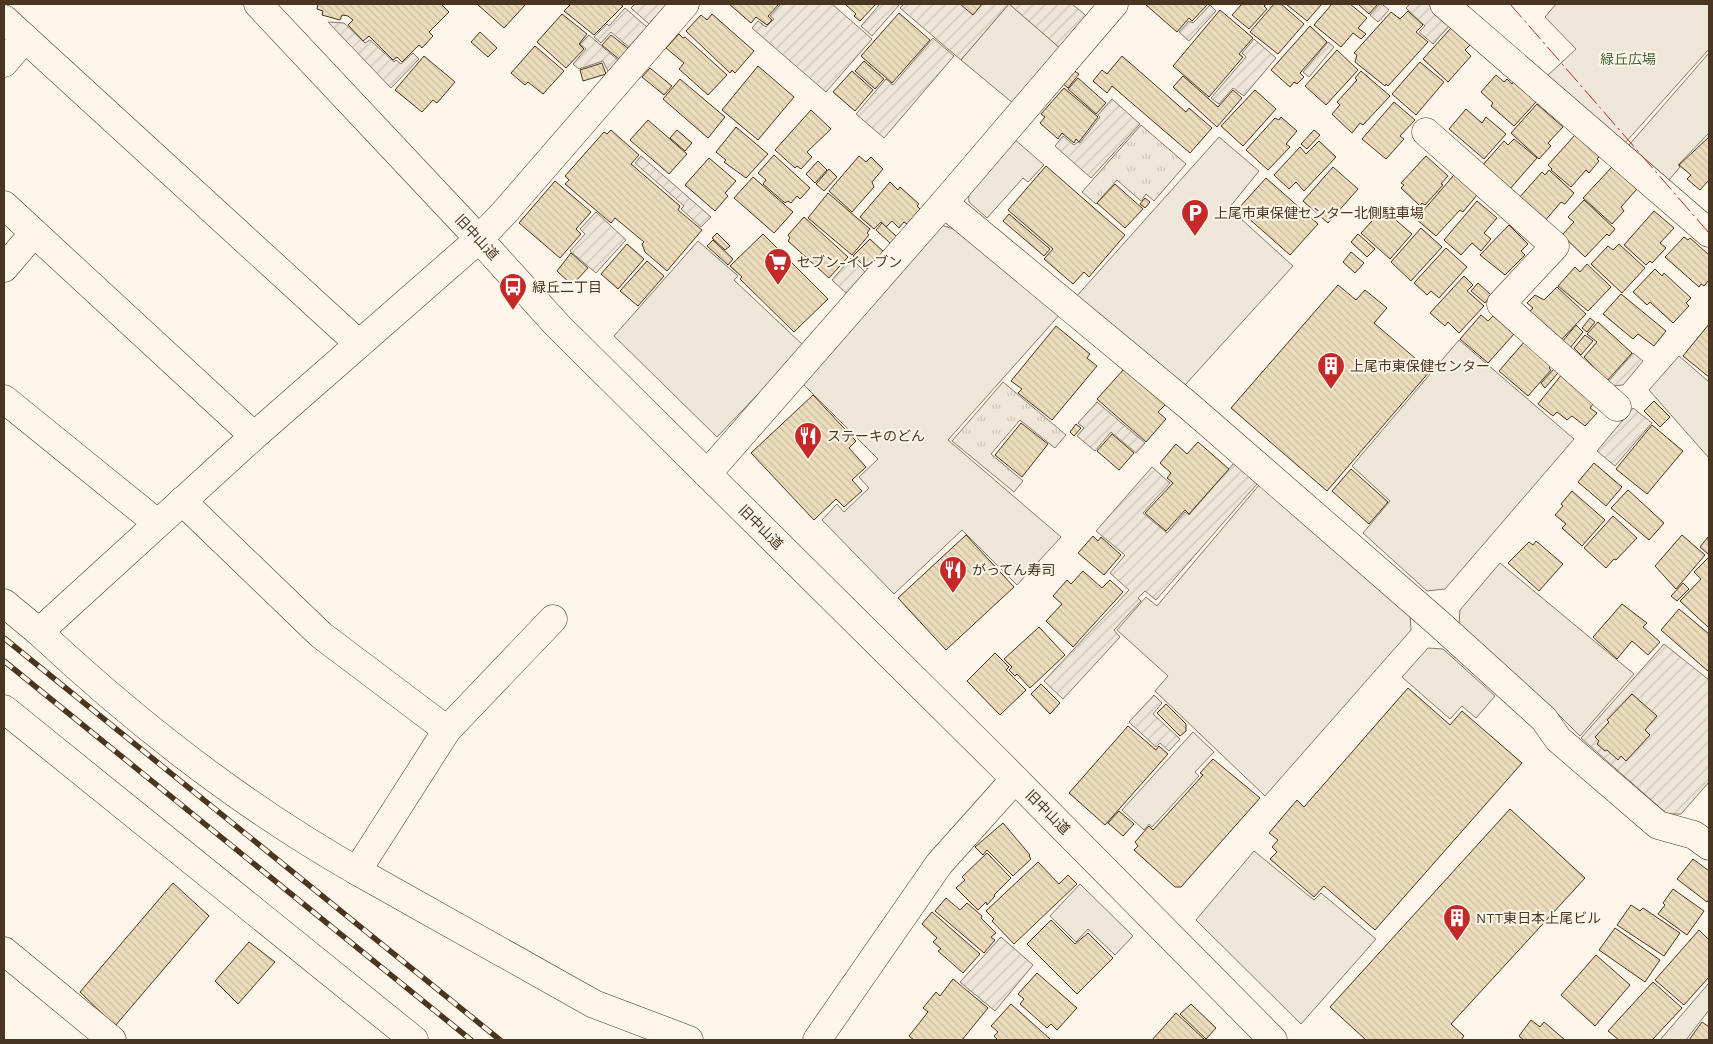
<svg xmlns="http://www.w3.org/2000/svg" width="1713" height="1044" viewBox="0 0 1713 1044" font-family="'Work Sans','Noto Sans JP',sans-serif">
<defs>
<pattern id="grass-tufts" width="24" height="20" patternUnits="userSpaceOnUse" patternTransform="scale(1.25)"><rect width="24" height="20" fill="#ede6d9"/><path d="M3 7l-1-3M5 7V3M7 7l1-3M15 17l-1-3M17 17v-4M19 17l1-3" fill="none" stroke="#cdc6ba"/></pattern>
<pattern id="garden-furrows" width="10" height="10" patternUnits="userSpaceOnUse" patternTransform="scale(1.25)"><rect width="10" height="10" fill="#ede6d9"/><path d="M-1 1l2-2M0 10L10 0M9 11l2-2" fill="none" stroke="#cdc6ba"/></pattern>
<pattern id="building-back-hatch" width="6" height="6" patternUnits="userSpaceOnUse" patternTransform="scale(1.25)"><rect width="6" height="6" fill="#ecdcbc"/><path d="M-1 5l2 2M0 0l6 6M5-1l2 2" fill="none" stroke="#ccbda1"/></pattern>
</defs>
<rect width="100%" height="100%" fill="#fbf6e9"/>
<g fill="url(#grass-tufts)" stroke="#887966">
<polygon points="1141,125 1186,164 1154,201 1146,194 1141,201 1117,180 1096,204 1082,192"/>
<polygon points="1003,382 1066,435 1055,448 1020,420 991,454 1023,481 1014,492 952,441"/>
</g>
<polygon fill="#ede6d9" stroke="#887966" points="1556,4 1709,4 1709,49 1625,143 1546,77 1576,49 1545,17"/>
<g fill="url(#garden-furrows)" stroke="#887966">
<polygon points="635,4 667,4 649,24 631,8"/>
<polygon points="781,4 832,4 872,39 826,92 752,28 758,21 766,27 774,19 770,16"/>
<polygon points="880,4 900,4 872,36 861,26"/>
<polygon points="904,4 1072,4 1090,19 1062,50 1009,4 961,60 900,8"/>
<polygon points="1380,4 1384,4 1383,5 1389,10 1378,22 1370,15"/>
<polygon points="1410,4 1428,4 1451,24 1433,44 1419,32 1425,26 1406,8"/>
<polygon points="1210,5 1216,11 1189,41 1179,32 1189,21 1193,23"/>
<polygon points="625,8 648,28 630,48 611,32 601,43 594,37 607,24 609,26"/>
<polygon points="328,22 344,23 365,43 370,40 394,62 396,60 401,64 413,53 419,59 391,88"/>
<polygon points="589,35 619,61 609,73 603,61 579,69 573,64 586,49 580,44"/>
<polygon points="933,38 954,56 884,138 856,114 886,79 893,85"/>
<polygon points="1254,39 1276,58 1244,96 1233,88 1219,104 1211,98 1246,57 1242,53"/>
<polygon points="1328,42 1334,47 1309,77 1303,72"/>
<polygon points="1112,99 1140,124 1091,178 1055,146 1063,136 1074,145 1078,142 1080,143 1100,117 1098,115"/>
<polygon points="641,156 711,217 701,227 681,209 684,206 635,163"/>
<polygon points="596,212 626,240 596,273 570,251 585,234 580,229"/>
<polygon points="851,258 866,273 847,294 832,280"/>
<polygon points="1633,353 1643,361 1623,385 1610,386 1607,383"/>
<polygon points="1097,402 1145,443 1136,453 1111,432 1095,451 1077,436 1084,428 1078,423"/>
<polygon points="1633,408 1652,423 1615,466 1597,451"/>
<polygon points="1234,463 1257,484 1156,600 1145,591 1138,598 1141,601 1114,630 1120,637 1063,699 1044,681 1129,590 1110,573 1125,555 1096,531 1152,467 1170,483 1143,513 1167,533 1185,512 1189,515"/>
<polygon points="1664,644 1709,680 1709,782 1681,814 1667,814 1581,738"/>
<polygon points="1154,695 1162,703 1153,714 1180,739 1169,751 1160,743 1156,747 1129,722"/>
<polygon points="1001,937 1033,965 995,1011 960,982"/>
</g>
<g fill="#ede7d9" stroke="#887966">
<polygon points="1009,4 1062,50 1014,104 961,60"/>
<polygon points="1709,53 1709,133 1678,165 1680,167 1669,180 1629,145"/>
<polygon points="1219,137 1259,171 1229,208 1293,266 1185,385 1075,298"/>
<polygon points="1013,138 1044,165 1028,182 1023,178 987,218 969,202 968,187"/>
<polygon points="941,225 969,234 1062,312 948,440 1061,537 1017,585 962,530 894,594 822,520 837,504 844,512 869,488 859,477 878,459 801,382"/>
<polygon points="698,241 738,276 734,280 804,346 717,437 614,336"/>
<polygon points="1459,340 1574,439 1445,589 1427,591 1363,533 1390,501 1352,466"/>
<polygon points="1679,356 1709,382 1709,458 1649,390"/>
<polygon points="1260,484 1410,615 1411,630 1265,796 1155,691 1168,676 1117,630 1146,597 1157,606"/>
<polygon points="1500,563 1634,674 1580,736 1552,708 1459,625 1460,610"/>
<polygon points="1428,648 1443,649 1495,696 1476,718 1462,706 1450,719 1402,677"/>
<polygon points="1193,732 1214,752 1195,772 1199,776 1152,827 1149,824 1144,830 1122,810"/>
<polygon points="1254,851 1314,900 1321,893 1376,939 1301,1024 1196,920"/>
<polygon points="1080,884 1133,936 1115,955 1088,929 1076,942 1050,916"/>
<polygon points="1709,983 1709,1010 1686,1040 1660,1040"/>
</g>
<g fill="url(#building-back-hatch)" stroke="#4a3520">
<polygon points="318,4 441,4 449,12 429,32 433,36 422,48 419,45 402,62 397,57 393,60 369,36 363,41 348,25 353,20 348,16 342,15 340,20 322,15 323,11 317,9"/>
<polygon points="477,4 526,4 504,28"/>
<polygon points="571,4 620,4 623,6 594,35 564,11"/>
<polygon points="729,4 779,4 768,16 772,20 767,25 756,17 751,23"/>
<polygon points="845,4 876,4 860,21 854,16 856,14"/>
<polygon points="960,4 982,4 973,15"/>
<polygon points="1145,4 1208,4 1192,21 1189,18 1177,32"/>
<polygon points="1242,4 1267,4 1264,6 1267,9 1249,29 1232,15"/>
<polygon points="1274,4 1281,4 1304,24 1278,54 1250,32"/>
<polygon points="1286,4 1322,4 1307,21"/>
<polygon points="1332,4 1350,4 1367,18 1358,28 1366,34 1361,39 1353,33 1341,47 1314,25"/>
<polygon points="1358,4 1378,4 1369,14"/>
<polygon points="1220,10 1253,38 1239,54 1243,57 1209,97 1173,66"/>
<polygon points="1408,11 1423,25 1416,32 1428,42 1388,86 1386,84 1385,86 1355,62 1357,55 1354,53 1391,12 1400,19"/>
<polygon points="899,13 930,40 892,83 861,56"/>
<polygon points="562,14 587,34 579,44 584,49 566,68 537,42"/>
<polygon points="712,14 754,51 735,73 732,70 730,73 686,31 701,15 707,20"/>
<polygon points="1310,26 1327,42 1300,73 1304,77 1297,84 1294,82 1290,87 1271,70"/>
<polygon points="1451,28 1470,45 1465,50 1471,56 1448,82 1423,59"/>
<polygon points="480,32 497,48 488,57 471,42"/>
<polygon points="679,34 683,38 685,37 727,75 708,95 679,69 684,63 666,48"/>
<polygon points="611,35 629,49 620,60 602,45"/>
<polygon points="535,46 564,71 543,94 528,82 525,85 511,73"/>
<polygon points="1337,50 1358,70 1326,105 1305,86"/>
<polygon points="424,56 455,82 437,103 433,100 422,112 395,90"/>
<polygon points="1122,56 1186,112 1189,108 1212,128 1190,153 1112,86 1107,93 1093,81 1102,70 1107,74"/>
<polygon points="864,61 884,79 875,89 855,71"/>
<polygon points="1420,62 1444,82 1416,115 1392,94"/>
<polygon points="602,63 606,74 583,81 580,70"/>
<polygon points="758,66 794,97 758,140 722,110"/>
<polygon points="650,68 672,86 664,95 642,77"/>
<polygon points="1073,70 1079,74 1068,88 1062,83"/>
<polygon points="852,71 873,90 855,111 833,92"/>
<polygon points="1361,71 1390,96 1363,125 1360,123 1352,133 1332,114 1340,105 1337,102 1357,80 1355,78"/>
<polygon points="1496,75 1504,82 1507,79 1512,84 1514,81 1537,101 1514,126 1491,106 1493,103 1481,92"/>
<polygon points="1183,76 1218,107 1233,90 1242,98 1217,127 1173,87"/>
<polygon points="1078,78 1106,103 1096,114 1068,89"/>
<polygon points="680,79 725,117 708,138 663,99"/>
<polygon points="1064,88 1098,117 1079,142 1076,139 1074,143 1062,133 1058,139 1040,123 1045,117 1041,114"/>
<polygon points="1255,90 1276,109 1243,146 1221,126"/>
<polygon points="1394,102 1415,120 1400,136 1404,139 1386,159 1362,139"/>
<polygon points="1537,104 1563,127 1548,143 1551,146 1539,159 1511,133"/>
<polygon points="1466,109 1482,123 1486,117 1506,134 1484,159 1449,129"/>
<polygon points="811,110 831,129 807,152 812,157 801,169 797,166 795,168 775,150"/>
<polygon points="1281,117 1297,131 1286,144 1290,147 1268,170 1246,150 1275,118 1279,120"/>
<polygon points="648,120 687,154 669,174 630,140"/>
<polygon points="736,127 768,154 746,178 724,162 726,160 716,152"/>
<polygon points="611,130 639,155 631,164 680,206 678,210 702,230 667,271 645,252 642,244 644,242 615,218 611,223 565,184 569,180 565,176 604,132 607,134"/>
<polygon points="677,130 692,143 685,151 670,138"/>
<polygon points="1314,130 1320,135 1307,149 1301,144"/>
<polygon points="1575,135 1600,156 1597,159 1599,161 1589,173 1586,170 1571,187 1551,170 1552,169 1548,165"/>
<polygon points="1709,137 1709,180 1700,190 1687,179 1691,175 1679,165"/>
<polygon points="1514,139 1537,158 1509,190 1482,166 1504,141 1508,145"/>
<polygon points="1319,141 1336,157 1304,191 1296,182 1289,189 1274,175 1300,147 1306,154"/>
<polygon points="774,155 810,188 800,199 797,196 791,203 788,201 785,203 763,184 766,180 758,173"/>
<polygon points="859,156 866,162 871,157 883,169 872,182 874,187 852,212 829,191"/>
<polygon points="1426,156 1448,176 1441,184 1443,185 1425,205 1422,203 1420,206 1401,188 1404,185 1401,183"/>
<polygon points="709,158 736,181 725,193 728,196 715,211 685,185"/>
<polygon points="818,161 827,170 815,183 806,174"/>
<polygon points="1046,166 1125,235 1089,277 1084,272 1073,284 1044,259 1053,249 1008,210"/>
<polygon points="1333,167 1358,189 1328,223 1303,201"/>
<polygon points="1612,167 1637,189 1621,207 1624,211 1612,224 1583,198"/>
<polygon points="829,169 837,177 824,191 816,184"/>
<polygon points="1549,170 1574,193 1565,204 1561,202 1544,222 1518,199 1542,172 1545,175"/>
<polygon points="1454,175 1477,195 1463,212 1460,210 1436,236 1416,219"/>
<polygon points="753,177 793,212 774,233 734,198"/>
<polygon points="1266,178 1318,224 1290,255 1238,209"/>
<polygon points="555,181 591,212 576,229 581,234 560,258 519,223"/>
<polygon points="890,182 898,190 900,187 919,204 917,206 920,209 907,224 904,222 899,228 892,221 886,227 881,222 874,229 860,217"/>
<polygon points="1115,184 1143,209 1125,228 1097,203"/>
<polygon points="828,193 870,229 867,233 869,235 852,255 808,218"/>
<polygon points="1145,198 1150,202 1145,208 1140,204"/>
<polygon points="1584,200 1615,229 1609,236 1607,234 1585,257 1562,235 1574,222 1568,217"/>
<polygon points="1477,201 1497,218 1484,233 1491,239 1481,251 1472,243 1461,255 1444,240"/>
<polygon points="1383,209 1412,234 1390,259 1361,233"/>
<polygon points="1654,211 1674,228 1660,243 1666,248 1652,263 1650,261 1646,265 1624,245"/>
<polygon points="1009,214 1050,249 1044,256 1003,221"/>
<polygon points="804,217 848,257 829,278 788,241 790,238 788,235"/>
<polygon points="882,223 897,237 891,244 876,230"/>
<polygon points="1509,225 1528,244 1521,251 1525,255 1505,275 1480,255"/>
<polygon points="1421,228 1442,247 1411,281 1391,262"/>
<polygon points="717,233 730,246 725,250 712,238"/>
<polygon points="763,234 828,299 794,332 740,279 742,277 730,266"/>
<polygon points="1358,234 1375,249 1367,257 1351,242"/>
<polygon points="1684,237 1688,240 1690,238 1709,255 1709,280 1704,286 1701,284 1699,287 1665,257"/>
<polygon points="870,239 886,254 870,271 853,256"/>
<polygon points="713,240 733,259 728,265 707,246"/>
<polygon points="627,244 644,259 618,289 601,274"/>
<polygon points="1619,244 1645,268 1622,293 1591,264 1608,246 1613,250"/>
<polygon points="1446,248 1467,267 1439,298 1431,291 1427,295 1414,283"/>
<polygon points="1351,252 1364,263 1355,273 1343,262"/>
<polygon points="571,253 588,268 572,285 557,271"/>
<polygon points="647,261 664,276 638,306 620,291"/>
<polygon points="1587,264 1611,287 1588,311 1558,286 1575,267 1580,272"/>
<polygon points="1655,269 1662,276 1664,273 1691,298 1686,303 1689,306 1673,323 1650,302 1647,305 1633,292"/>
<polygon points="1464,276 1473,285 1467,291 1484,306 1459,333 1448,322 1445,326 1430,313"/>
<polygon points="1478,283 1491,295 1485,303 1471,291"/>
<polygon points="1338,285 1356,300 1365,290 1387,308 1374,323 1430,371 1327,491 1231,408"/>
<polygon points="1557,287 1586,314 1560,341 1529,312 1533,308 1527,303 1535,295 1544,300"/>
<polygon points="1621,294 1666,331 1654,346 1638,334 1633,339 1603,314"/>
<polygon points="1481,315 1488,321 1493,316 1514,334 1488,363 1460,339"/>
<polygon points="1590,318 1595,322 1587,332 1582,328"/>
<polygon points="1598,322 1632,353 1607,381 1584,357 1597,342 1587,334"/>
<polygon points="1709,324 1709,377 1683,356"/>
<polygon points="1576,325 1583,332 1570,348 1562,342"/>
<polygon points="1056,326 1090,354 1087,358 1097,366 1052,420 1018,393 1022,389 1011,381"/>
<polygon points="1585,335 1593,341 1581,355 1574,348"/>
<polygon points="1525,341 1551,365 1549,368 1551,370 1528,396 1499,371"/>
<polygon points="1124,369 1166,404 1158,412 1166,419 1146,442 1097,399"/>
<polygon points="1554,369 1558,373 1545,388 1541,383"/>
<polygon points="1563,373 1593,404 1590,408 1597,413 1585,426 1572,416 1567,420 1557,412 1553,416 1538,404"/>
<polygon points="813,395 856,441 849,448 866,467 852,480 862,491 844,507 836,499 814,520 751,453"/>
<polygon points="1654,401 1670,417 1660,427 1644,411"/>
<polygon points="1021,423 1048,444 1022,477 995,455"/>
<polygon points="1076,424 1081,428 1074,436 1070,432"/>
<polygon points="1652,425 1683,451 1647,494 1616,469"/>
<polygon points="1112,434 1134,453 1119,470 1097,451"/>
<polygon points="1198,442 1229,469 1189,514 1185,510 1166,531 1145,513 1173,483 1167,478 1171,473 1160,463 1176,444 1187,454"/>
<polygon points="1594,463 1622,487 1606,506 1578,482"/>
<polygon points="1351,469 1388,502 1369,524 1332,491"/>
<polygon points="1628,490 1664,523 1649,540 1611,508"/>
<polygon points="1572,491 1605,520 1582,546 1562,528 1566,524 1555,515 1563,506 1561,504"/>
<polygon points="1613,516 1637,538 1616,560 1614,559 1606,568 1584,548"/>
<polygon points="966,535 1014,587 946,650 898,598"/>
<polygon points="1682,535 1705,555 1676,589 1655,566"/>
<polygon points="1093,536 1098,541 1101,537 1121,555 1104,575 1078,553"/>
<polygon points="1708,537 1709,552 1708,554 1700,547"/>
<polygon points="1536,541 1563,564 1539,591 1508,563 1529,542 1533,545"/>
<polygon points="1709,557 1709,628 1680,601 1701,579 1694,572"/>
<polygon points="1083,571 1102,588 1110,580 1123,592 1073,647 1046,621 1062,604 1053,596 1067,580 1071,584"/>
<polygon points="1683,583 1689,589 1677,601 1671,596"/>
<polygon points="1622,604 1647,623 1643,627 1660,642 1648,655 1632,641 1617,659 1593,637"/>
<polygon points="1679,609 1709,634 1709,672 1661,630"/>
<polygon points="1039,627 1065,655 1030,688 1017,674 1015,676 1009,670 1012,667 1004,659"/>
<polygon points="995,653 1009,667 1006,670 1026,690 1000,715 967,681"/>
<polygon points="1041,684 1060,703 1050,714 1031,694"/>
<polygon points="1408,688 1450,725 1462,711 1522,763 1375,930 1324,886 1314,897 1270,859 1277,852 1272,847 1278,840 1269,833 1297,800 1304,807"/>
<polygon points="1632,694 1657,716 1645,730 1650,735 1626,761 1621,756 1618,760 1607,750 1605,751 1597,744 1599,741 1595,737 1609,722 1607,720"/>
<polygon points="1166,704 1186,724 1186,731 1180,736 1157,713"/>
<polygon points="1128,726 1156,750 1159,746 1168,754 1105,825 1069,793"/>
<polygon points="1213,759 1260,798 1181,887 1175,887 1134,850 1138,846 1135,842 1149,826 1153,830 1203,775 1200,773"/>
<polygon points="1510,809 1585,878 1451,1024 1464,1036 1461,1040 1366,1040 1330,1007"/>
<polygon points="1119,811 1134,824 1123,836 1108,823"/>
<polygon points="1003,823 1030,855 1029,856 1031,859 1013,876 987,850 983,855 975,847"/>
<polygon points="987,853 1011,878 994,895 995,896 987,905 986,902 978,910 956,888 965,880 962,877"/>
<polygon points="1693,859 1709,871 1709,899 1707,902 1677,879"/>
<polygon points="1038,862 1059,884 1068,875 1077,884 1014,944 992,921 994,919 986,911"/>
<polygon points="173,883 209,916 115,1026 80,992"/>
<polygon points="1673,889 1704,911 1687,935 1658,914 1665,905 1663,903"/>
<polygon points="946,898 960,910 967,903 982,916 981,918 996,933 991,937 995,940 984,953 935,911"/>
<polygon points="1631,905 1640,911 1643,908 1680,933 1664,956 1617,925"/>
<polygon points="932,912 980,954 963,973 938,951 941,949 933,942 937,938 922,924"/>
<polygon points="1051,920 1075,944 1088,933 1113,958 1077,994 1027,944"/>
<polygon points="1615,928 1660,960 1645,982 1599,950"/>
<polygon points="1699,930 1709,940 1709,977 1684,1005 1655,980"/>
<polygon points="249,942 275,962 238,1004 215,981"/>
<polygon points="1596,955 1630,985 1595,1026 1561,995"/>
<polygon points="1037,973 1077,1008 1057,1030 1051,1024 1047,1028 1020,1004 1024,999 1018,994"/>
<polygon points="953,979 988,1008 962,1040 914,1040 909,1036 928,1012 923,1008 936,992 940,996"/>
<polygon points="1653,982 1682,1008 1652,1040 1619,1040 1608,1031"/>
<polygon points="1011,1004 1050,1039 1049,1040 998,1040 994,1036 998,1032 991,1026"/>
<polygon points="1191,1004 1216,1028 1206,1039 1180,1014"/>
<polygon points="1176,1013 1205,1040 1152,1040"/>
<polygon points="1531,1020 1540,1027 1544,1022 1565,1040 1524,1040 1519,1036"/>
<polygon points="1702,1022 1709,1027 1709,1040 1689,1040"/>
</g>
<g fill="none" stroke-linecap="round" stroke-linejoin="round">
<defs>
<g id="minor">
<polyline points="1444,4 1709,233"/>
<polyline points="4,19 359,344"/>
<polyline points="4,63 25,38"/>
<polyline points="1426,132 1555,246 1501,304 1617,407"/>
<polyline points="944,203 1190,407 1436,621 1544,719 1558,739 1658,825 1694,835 1709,846"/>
<polyline points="4,205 254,436"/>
<polyline points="4,268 34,233"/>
<polyline points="4,399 157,523"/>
<polyline points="707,474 944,203 1114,4"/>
<polyline points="182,501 321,635 447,730"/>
<polyline points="4,603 39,632 254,436 479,239 504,213 685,4"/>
<polyline points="553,619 447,730 357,871 594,1004 689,1040"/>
<path d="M39 632C135 722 243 806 357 871"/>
<polyline points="4,709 414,1040"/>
<polyline points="4,951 112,1040"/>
<polyline points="817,1040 939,864 1015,779"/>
</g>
<polyline id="major" points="258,4 479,239 557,325 998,762 1273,1040"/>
</defs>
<use href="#minor" stroke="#4a3520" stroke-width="29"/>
<use href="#major" stroke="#4a3520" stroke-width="29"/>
<use href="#minor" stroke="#fbf6e9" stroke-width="28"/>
<use href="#major" stroke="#fbf6e9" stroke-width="28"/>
<defs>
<g id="rail">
<polyline points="4,638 500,1040"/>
<polyline points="4,661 471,1040"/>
</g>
</defs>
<use href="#rail" stroke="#4a3520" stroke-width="5.5"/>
<use href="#rail" stroke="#fbf6e9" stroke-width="4" stroke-dasharray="11" stroke-linecap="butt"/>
<polyline stroke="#c62828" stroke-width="1" stroke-dasharray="18 4 2.5 4" stroke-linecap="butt" points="1510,4 1709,233"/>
</g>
<defs>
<symbol id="parking-pin" viewBox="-11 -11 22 30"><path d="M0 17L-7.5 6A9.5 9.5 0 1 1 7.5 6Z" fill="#c62828" stroke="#fbf6e9"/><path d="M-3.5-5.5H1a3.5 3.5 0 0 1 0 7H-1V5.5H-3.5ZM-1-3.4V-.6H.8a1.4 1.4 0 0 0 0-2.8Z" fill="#fff"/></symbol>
<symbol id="supermarket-pin" viewBox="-11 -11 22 30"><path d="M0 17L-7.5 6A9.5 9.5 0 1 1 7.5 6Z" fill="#c62828" stroke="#fbf6e9"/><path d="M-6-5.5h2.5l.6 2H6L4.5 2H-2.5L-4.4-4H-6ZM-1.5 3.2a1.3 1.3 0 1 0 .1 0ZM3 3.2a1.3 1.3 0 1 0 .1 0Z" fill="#fff"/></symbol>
<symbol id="bus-pin" viewBox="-11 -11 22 30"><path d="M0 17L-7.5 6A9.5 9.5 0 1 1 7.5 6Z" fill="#c62828" stroke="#fbf6e9"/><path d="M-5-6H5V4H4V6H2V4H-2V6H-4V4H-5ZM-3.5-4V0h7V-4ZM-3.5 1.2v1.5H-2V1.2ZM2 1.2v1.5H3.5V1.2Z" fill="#fff"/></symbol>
<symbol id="building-pin" viewBox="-11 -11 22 30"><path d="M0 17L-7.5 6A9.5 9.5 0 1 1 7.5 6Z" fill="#c62828" stroke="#fbf6e9"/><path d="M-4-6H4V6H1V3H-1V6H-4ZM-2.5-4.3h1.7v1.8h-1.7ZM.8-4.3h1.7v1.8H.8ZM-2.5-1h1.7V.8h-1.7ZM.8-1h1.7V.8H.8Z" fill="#fff"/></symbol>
<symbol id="restaurant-pin" viewBox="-11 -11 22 30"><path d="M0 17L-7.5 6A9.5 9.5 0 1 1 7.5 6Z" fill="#c62828" stroke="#fbf6e9"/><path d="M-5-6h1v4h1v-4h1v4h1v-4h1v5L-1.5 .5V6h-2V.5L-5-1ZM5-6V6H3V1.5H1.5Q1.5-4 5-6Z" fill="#fff"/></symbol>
</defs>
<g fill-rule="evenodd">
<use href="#parking-pin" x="1179" y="197" width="32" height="43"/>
<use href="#supermarket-pin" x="762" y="246" width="32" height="43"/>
<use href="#bus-pin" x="497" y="271" width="32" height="43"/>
<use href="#building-pin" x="1315" y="350" width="32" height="43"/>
<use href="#restaurant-pin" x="792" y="420" width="32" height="43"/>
<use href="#restaurant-pin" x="937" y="554" width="32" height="43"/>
<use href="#building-pin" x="1441" y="902" width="32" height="43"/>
</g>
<g text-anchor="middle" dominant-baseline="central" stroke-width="4" stroke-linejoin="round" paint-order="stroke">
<g font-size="14" fill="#436837" stroke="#fbf6e9">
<text x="1628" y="59">緑丘広場</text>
</g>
<g font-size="14" fill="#4a3520" stroke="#fbf6e9" text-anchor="start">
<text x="1214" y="213">上尾市東保健センター北側駐車場</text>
<text x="797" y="262">セブン-イレブン</text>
<text x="532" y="287">緑丘二丁目</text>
<text x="1350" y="366">上尾市東保健センター</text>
<text x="827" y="436">ステーキのどん</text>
<text x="972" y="570">がってん寿司</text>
<text x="1476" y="918">NTT東日本上尾ビル</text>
</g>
<g font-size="14" fill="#4a3520" stroke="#fbf6e9">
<text transform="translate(477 237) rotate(47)">旧中山道</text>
<text transform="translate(761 527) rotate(45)">旧中山道</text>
<text transform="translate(1048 812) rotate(45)">旧中山道</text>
</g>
</g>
<rect width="1713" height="1044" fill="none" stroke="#4a3520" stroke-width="10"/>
</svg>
